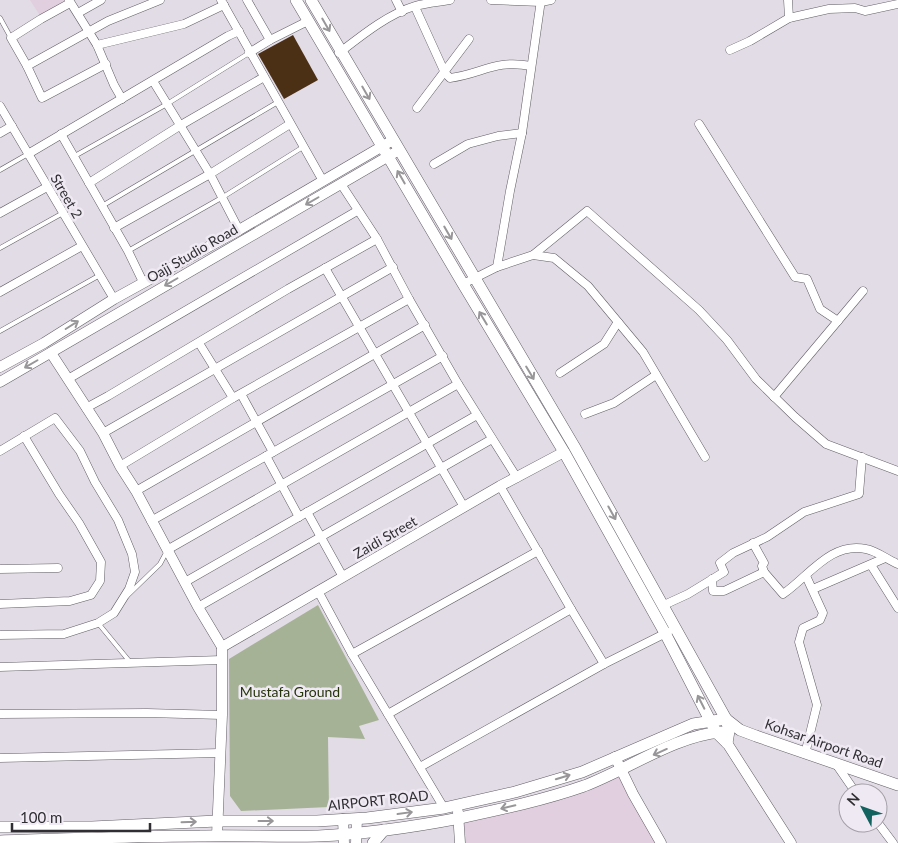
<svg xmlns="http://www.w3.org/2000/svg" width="898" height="843" viewBox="0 0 898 843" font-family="Lato,sans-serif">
<rect width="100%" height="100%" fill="#e2dce6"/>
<g fill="#e1cedf">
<polygon points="30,0 65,0 41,17"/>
<polygon points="621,769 663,843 460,843 459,818 544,799"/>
</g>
<polygon fill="#a6b296" points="318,605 379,720 359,726 365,739 328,737 329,807 241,811 230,796 229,659"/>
<polygon fill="#4c3016" points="293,35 318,80 284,99 258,54"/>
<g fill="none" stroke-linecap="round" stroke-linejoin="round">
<defs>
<g id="service">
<polyline points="0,18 11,38"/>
<polyline points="73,157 167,104 249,53"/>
<polyline points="0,170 28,154"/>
<polyline points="102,206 278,102"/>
<polyline points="0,248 63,213"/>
<polyline points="128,251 223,197 303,147"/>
<polyline points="0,331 100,275"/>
<polyline points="127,596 160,564 167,551"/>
<polyline points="98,623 130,662"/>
</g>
<g id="minor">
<polyline points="69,0 97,45 114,85 122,99"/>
<polyline points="221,0 323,181"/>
<polyline points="247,0 270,40 249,53"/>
<polyline points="396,0 402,12"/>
<polyline points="491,0 541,2 551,0"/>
<polyline points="788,0 789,18"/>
<polyline points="70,3 41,19 11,38 27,66 42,98 106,64"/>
<path d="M415 7 445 73 450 78C482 74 495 59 531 66"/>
<polyline points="78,13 101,0"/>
<polyline points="270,40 308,21"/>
<polyline points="97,45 184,24 224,5"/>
<polyline points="730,50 750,41 789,18 829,9 855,8 865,11 898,4"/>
<path d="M339 53C361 36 388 14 415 6 426 3 438 2 450 0"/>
<polyline points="27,66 108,21 160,0"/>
<polyline points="153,81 210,174 239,230"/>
<polyline points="0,106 114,299"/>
<polyline points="417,108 469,39"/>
<polyline points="699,124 795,277 807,279 820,309 838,321"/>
<polyline points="0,133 12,126"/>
<polyline points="61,134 128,251 143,282"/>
<polyline points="28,154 228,36 239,31"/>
<polyline points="434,164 468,144 498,136 522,133"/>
<polyline points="89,183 181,125 264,77"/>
<polyline points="341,184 377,239 409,299 458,384 517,478"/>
<polyline points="0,213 47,187"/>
<polyline points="114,228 210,174 290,124"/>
<polyline points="533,255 587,211 699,310 727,340 756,379 795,417 826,444 898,471"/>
<polyline points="497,267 533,255 554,258 588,286 643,352 705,457"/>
<polyline points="325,268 464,507"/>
<polyline points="463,284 497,267 510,191 522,133 541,0"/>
<polyline points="0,292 82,246"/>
<polyline points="199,343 233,398"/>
<polyline points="560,373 604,344 618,322"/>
<polyline points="68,379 357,211"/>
<polyline points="241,394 273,452"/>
<polyline points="774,397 863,291"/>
<polyline points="86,408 108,396 288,289 377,239"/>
<polyline points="585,414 614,403 656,375"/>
<polyline points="103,433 393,267"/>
<polyline points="0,451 55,418 80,451 95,482 118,520 132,554 135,572 129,589 114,613 98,623 64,634 0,635"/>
<polyline points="266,456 299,517"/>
<polyline points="120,466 233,398 409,299"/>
<polyline points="500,486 571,609"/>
<polyline points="136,491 425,325"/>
<polyline points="307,512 343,577"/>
<polyline points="151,521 443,356"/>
<path d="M753 543 764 563 762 566 764 572 783 594C808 577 831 541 866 549 877 551 888 560 898 564"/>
<polyline points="167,550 458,384"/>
<polyline points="871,565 898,608"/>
<polyline points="0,569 58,568"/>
<polyline points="712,579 713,591 724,591 764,572"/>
<polyline points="185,582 477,415"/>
<polyline points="813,589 885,558"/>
<polyline points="318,591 352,654 444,808"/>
<polyline points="0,604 70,601 91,595 100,581 101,562 79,523 59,494 24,436"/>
<polyline points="664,605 688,594 724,572 720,563 733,553 767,537 804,512 859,494 862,457"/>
<polyline points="198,607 492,439"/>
<polyline points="352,654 538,551"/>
<polyline points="0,667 222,660"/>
<polyline points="0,714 147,713 222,715"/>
<polyline points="388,714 571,609 604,664"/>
<polyline points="805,754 817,705 799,642 803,628 820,620 823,613 806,576"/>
<polyline points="0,758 220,753"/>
<polyline points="836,764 856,793"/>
<polyline points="420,767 604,664 668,632"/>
<polyline points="878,823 893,843"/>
</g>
<g id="tertiary">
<polyline points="51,353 103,433 120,466 136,491 198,607 222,647 222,715 217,835"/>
<polyline points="0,367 44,343 114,299 239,230 393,140"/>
<polyline points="0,382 394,153"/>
<polyline points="222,647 500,486 564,452"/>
<polyline points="727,743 791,843"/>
<polyline points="615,757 633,794 661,843"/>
<polyline points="458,812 460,843"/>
<polyline points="343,819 344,843"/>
<polyline points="356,843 357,819"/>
</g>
<g id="secondary">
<polyline points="296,0 463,284 564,452 665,633 716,732 727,743"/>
<polyline points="311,0 574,446 726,719 729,731 727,743"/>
<polyline points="0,827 92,827 217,821 317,821 367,818 444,808 515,792 582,772 693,724 726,719 740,730 756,736 898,785"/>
<path d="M0 841C67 839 134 836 200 836 239 835 279 837 318 836 365 834 413 827 460 818 502 809 544 800 584 786 629 769 674 736 721 732"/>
<polyline points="373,843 384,830"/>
</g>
</defs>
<use href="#service" stroke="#625e66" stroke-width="5"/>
<use href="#minor" stroke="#625e66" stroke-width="9"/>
<use href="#tertiary" stroke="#625e66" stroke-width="11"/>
<use href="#secondary" stroke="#625e66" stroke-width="12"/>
<use href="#service" stroke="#fff" stroke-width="4"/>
<use href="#minor" stroke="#fff" stroke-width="8"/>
<use href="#tertiary" stroke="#fff" stroke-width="10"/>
<use href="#secondary" stroke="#fff" stroke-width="11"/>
</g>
<defs><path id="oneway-shaft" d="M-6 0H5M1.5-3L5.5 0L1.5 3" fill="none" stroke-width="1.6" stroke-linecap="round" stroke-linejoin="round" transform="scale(1.25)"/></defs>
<g stroke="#989698">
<use href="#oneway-shaft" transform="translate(326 25) rotate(60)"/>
<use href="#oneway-shaft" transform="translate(366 93) rotate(60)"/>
<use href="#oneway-shaft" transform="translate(401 177) rotate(-120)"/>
<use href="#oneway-shaft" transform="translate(312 201) rotate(150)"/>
<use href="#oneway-shaft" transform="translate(448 233) rotate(60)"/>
<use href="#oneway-shaft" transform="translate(171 282) rotate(150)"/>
<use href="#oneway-shaft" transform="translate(483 318) rotate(-121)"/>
<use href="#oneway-shaft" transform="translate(72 325) rotate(-32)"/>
<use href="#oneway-shaft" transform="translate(31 364) rotate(150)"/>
<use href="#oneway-shaft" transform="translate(530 373) rotate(59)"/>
<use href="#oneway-shaft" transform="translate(612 513) rotate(61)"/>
<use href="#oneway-shaft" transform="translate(701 702) rotate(-117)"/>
<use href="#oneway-shaft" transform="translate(660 752) rotate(156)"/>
<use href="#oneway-shaft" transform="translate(563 777) rotate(-17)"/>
<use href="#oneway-shaft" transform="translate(508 807) rotate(167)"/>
<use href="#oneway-shaft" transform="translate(405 813) rotate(-8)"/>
<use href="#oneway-shaft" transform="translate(266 821)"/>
<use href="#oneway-shaft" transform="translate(189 822) rotate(-2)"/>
</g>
<g text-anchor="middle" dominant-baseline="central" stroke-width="5" stroke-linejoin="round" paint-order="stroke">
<g font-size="14" fill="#302e32" stroke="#efe9f3">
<text transform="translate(67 196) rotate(60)">Street 2</text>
<text transform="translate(192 253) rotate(-30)">Oajj Studio Road</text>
<text transform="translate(385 537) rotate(-30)">Zaidi Street</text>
<text transform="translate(824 743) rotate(19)">Kohsar Airport Road</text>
<text transform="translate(378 800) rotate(-6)">AIRPORT ROAD</text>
</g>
<g font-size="14" fill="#263509" stroke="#efe9f3">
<text x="290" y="691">Mustafa Ground</text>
</g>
</g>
<g transform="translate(863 808) rotate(311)"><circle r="24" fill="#efe9f3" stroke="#a39ea6"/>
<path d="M0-4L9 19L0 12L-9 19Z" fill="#126260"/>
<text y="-8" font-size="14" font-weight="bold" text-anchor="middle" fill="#302e32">N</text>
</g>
<path d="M12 823v8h138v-8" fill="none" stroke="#302e32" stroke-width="2.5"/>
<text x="20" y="823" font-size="15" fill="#302e32" stroke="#efe9f3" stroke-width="4" paint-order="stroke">100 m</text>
</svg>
